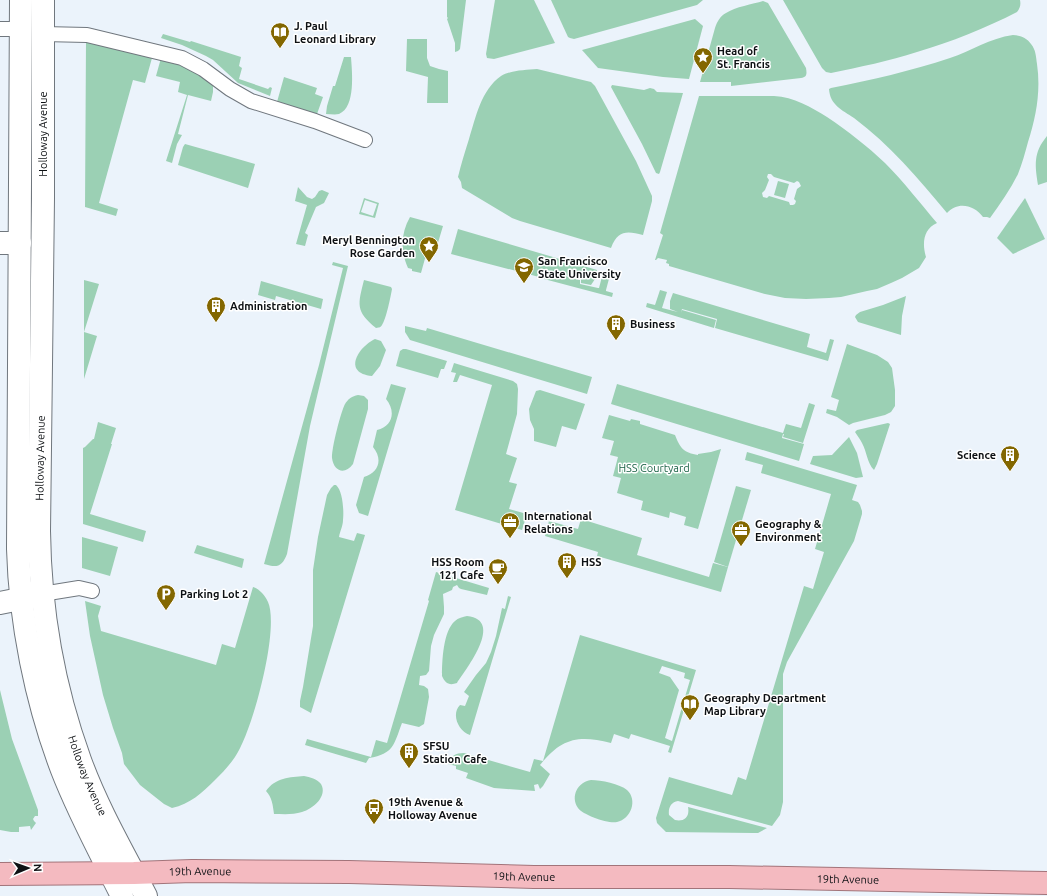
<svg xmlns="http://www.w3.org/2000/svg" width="1047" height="896" viewBox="0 0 1047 896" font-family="Ubuntu,sans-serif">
<rect width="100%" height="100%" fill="#ebf3fb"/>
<g fill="#9bd0b4" fill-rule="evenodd">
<polygon points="447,0 466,0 460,49 458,51 455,52 455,43 447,19 448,18 447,17"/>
<polygon points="495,0 534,0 555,43 494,59 487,58 486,54"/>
<polygon points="551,0 703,0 697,5 574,39 570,38 568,37"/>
<path d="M783 0H1020C1021 5 1020 8 1017 12 986 28 951 42 917 52 889 61 860 67 831 73L826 72 822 68Z"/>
<path d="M763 1 768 3 806 68C807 74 807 77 801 78L731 86V82H700L715 28C717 22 720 16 726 13 735 7 753 4 763 1Z"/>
<polygon points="695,19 703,26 689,79 663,77 598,68 582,50"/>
<polygon points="163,34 190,42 191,41 241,57 239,66 242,68 239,79 268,89 270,87 272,88 270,96 238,83 213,60 206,56 182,45 161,38"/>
<path d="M1013 35C1020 35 1027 38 1031 44 1036 50 1036 57 1037 64 1041 91 1036 117 1028 142 1025 153 1022 164 1018 174 1010 190 1000 204 990 218L987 217H983C974 205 958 201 947 213 918 178 890 145 854 118 842 110 830 105 829 89L831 88C871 80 911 71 950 58 971 51 990 38 1013 35Z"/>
<polygon points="407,39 427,39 427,58 430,66 439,69 448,71 448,103 427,103 428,77 406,71"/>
<polygon points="86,41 152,58 145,83 133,80 99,203 118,209 116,216 85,207"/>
<path d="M344 57H351C352 72 356 107 339 114 335 115 330 114 326 114L327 106 333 86H335Z"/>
<polygon points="161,58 179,63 198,73 213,86 213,92 211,101 188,95 178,134 182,135 177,144 172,163 166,161 187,95 178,92 180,82 156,76"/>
<path d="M537 69 591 82 595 86 636 161 652 196V201L643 235C627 231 618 230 611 248L520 221 512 218 462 188 461 182 458 177C461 164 465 152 469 139 476 117 481 90 501 76 511 70 526 70 537 69Z"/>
<polygon points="284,77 317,88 315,94 323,97 317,114 277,102"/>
<polygon points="612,85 644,90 650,88 654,89 657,92 683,93 660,172 659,174 656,173 642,144 611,87"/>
<path d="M699 96H774C794 97 811 107 827 117 848 131 867 146 885 163 904 182 920 203 937 223 923 229 922 244 926 257L919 268 902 278 891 283 877 289 867 291 841 297 829 298 806 299 785 298 765 294 669 266V264L666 263 667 260 658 258 656 260H655L663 235 660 233ZM768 174H771L774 177 794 183 797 181 799 182 801 186 797 189 794 199 796 201 795 204 793 205H790L789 202 769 196 767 198 763 197 762 193 765 190 769 180 767 177Z"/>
<path d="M1047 136V182L1038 185C1035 165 1033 153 1047 136Z"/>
<polygon points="185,144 224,155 255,164 248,188 178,165 183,147"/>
<polygon points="778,181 789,184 785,198 774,195"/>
<polygon points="298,187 307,197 312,199 315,197 319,191 322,190 329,193 324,203 316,207 305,233 308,235 305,246 296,244 307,205 295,201"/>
<path d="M364 198 379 203 375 218 359 214ZM365 200 377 204 373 216 361 212Z"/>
<polygon points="1025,198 1045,239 1013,254 997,238"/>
<path d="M410 217 443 226 437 246 429 244 421 273 412 271V269L408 268C400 250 401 233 410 217Z"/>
<polygon points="458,229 597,270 595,279 591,285 581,283 581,279 546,270 543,278 451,254"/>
<path d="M333 262 348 266 310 426 287 554C282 567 277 568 264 564L319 365 343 268 332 265Z"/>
<polygon points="547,271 580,280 580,284 598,288 599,288 603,273 610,275 606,290 606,291 613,293 612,297 544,279"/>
<polygon points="84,280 99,284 84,332 97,336 84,379"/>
<path d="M364 280 391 287 392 289C391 295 386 320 382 325 380 328 380 327 376 328 355 311 358 304 364 280Z"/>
<polygon points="261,281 323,299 321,309 276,296 275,300 258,295"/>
<polygon points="660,290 667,292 662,308 678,312 670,309 670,301 673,293 810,334 807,347 826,353 830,339 834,340 828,361 715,328 717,319 682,309 681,313 682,310 716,320 714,328 646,307 647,303 655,305"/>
<polygon points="906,296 902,316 901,335 858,322 855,317 856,315 860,312 883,305"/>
<polygon points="405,326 426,331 427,328 592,377 587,394 410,340 405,332"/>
<path d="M375 339 381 341 386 350 380 366 372 376C342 373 358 347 375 339Z"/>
<polygon points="847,344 877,355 888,362 892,368 895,390 895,406 891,412 885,415 853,423 849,425 837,417 826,413 827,409 836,411 839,400 831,397"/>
<polygon points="403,349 406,349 447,361 444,369 441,369 438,378 396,366 400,351"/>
<polygon points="454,363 513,381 517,384 518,389 517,414 506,454 517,458 509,482 517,484 509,509 527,514 522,530 455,510 492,385 460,375 457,382 453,382 456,373 451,372"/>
<path d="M391 384 406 388 368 516 359 513 356 505 364 477C379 473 383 459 373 447L377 430C393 426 396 411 386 399Z"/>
<polygon points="617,384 783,433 786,424 801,428 809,403 815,405 803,443 783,437 784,434 783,434 782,438 804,444 799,461 611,404"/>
<polygon points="540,390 585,404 576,430 562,426 556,447 534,441 534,429 530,420 529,409 536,391"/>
<path d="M358 395 364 396 368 400V409L353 464C345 475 334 472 332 458 331 450 341 411 345 404 348 399 352 396 358 395Z"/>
<path d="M609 415 630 421 631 419 640 421V424L675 435C680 448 684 453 698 455V454L711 452 721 449 698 529 684 525 686 517 670 512 669 518 641 510 643 501 617 493 621 478 613 476 618 457 610 455 614 441 602 438Z"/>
<polygon points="98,422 116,428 111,444 112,444 90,514 146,531 143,542 83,524 83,448 85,447 93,439 94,439"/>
<path d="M888 423 890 424 877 464 874 470C867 463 867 452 862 443 860 439 857 435 855 432L857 430Z"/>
<polygon points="849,437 857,453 863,477 856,478 810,464 813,456 832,455"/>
<path d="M747 452 857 485 852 500 858 502 860 505 862 511V514L854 541 787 662 783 674V802L780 815 772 826 678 801C671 802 668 808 669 815L675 820C684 822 690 817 688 807L767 828 758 833H753L666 832 657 823 656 818 669 777 732 795 738 777 746 780 804 586 813 589 824 552 815 549 831 494 761 473 763 465 745 460Z"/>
<path d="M334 485H336C343 491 344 512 343 520 343 526 340 531 339 537L354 541 357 533 365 535 311 713 300 707V701L303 687 313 626V570L318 537 327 495 331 488Z"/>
<polygon points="736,486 751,490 728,567 714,562"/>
<polygon points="581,519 642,538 637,555 709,577 713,563 728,567 721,592 597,556 598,552 545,536 549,521 578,529"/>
<polygon points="82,537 118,547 110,576 82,568"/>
<polygon points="197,545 244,559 242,568 194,553"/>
<path d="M436 572 489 588 487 595 461 589 459 588 457 585 453 587 452 590 443 594 444 607V614L434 635 431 646 429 671 426 675 420 676 419 685 424 686 428 689 429 697 424 724 419 727 402 723C394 744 394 754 369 758L366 763 305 745 307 739 371 757 376 740 387 743 429 601 428 600Z"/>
<path d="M253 587C259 589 265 595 268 602 280 629 252 733 235 757 229 766 222 773 215 780 202 793 190 804 172 808L164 804 140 785 124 764 122 753 113 728 103 695 90 636 85 601 101 606 98 616 101 631 216 665 222 644 235 648Z"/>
<path d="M508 596 511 597 470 735C458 731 451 714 460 705L465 706 469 696 464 692 476 675 486 663 491 652 496 636 502 608 505 609Z"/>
<path d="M467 616C505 620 466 669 457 683 449 686 445 683 442 676 442 662 443 631 455 621 458 618 463 617 467 616Z"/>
<path d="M580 635 696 670 671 753 668 752 670 746 631 734 629 739 614 734 611 743C578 735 562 738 540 765L550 774 543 786 540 789 538 784 534 785 535 791 494 788 466 778 468 773 456 769V766L448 764C450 756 456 753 464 753L530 772 534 759 543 761ZM662 666 685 673 684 678 690 680 672 741 665 738 679 690 670 677 659 673Z"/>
<polygon points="0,690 12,739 38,810 38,816 35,816 33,819 34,821 36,823 31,830 30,826 19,827 19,832 11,832 0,830"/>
<path d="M304 776C310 777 317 779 321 784 328 796 313 809 302 812 293 815 283 814 274 814 273 806 272 797 266 791 275 778 290 777 304 776Z"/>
<path d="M591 780C601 780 620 784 627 790 638 800 631 819 617 822 608 824 583 815 578 808 570 796 578 782 591 780Z"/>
</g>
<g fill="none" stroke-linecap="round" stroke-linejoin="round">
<defs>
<g id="service">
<polyline points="0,29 21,29"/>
<polyline points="43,34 87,35 182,58 203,69 230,89 251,101 315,121 365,140"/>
<polyline points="42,594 79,588 92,591"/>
</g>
<g id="minor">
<polyline points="0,243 20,243"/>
<polyline points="0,603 40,595"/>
</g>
<g id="tertiary">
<path d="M21 0 18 549C20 622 36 702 62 770 79 814 101 854 122 896"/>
<path id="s1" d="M43 0V198L39 531C40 609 53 686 80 760 97 807 123 852 146 896"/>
</g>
<g id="trunk">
<path id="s2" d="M0 874 134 873 192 871 349 872 534 877H729L1047 883"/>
</g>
</defs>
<use href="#service" stroke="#70777e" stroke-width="16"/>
<use href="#minor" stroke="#70777e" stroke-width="24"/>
<use href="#tertiary" stroke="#70777e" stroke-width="24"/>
<use href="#trunk" stroke="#a2747a" stroke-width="24"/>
<use href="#service" stroke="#fff" stroke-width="14"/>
<use href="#minor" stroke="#fff" stroke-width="22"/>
<use href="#tertiary" stroke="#fff" stroke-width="22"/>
<use href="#trunk" stroke="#f4bac0" stroke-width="22"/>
</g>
<defs>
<symbol id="library-pin" viewBox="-11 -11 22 30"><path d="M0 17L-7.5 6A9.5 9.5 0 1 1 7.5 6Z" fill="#836700" stroke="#fff"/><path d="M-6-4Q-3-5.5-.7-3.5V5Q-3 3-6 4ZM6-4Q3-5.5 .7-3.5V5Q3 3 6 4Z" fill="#fff"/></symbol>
<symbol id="sight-pin" viewBox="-11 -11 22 30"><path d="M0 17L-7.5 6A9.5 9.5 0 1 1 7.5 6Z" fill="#836700" stroke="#fff"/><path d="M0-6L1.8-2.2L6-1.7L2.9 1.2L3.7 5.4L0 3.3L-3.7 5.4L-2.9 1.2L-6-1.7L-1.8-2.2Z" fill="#fff"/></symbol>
<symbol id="university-pin" viewBox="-11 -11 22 30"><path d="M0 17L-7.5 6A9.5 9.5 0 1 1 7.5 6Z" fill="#836700" stroke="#fff"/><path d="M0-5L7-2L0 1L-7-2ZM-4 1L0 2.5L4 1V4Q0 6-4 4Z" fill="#fff"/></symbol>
<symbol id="building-pin" viewBox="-11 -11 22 30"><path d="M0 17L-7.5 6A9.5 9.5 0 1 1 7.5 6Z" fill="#836700" stroke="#fff"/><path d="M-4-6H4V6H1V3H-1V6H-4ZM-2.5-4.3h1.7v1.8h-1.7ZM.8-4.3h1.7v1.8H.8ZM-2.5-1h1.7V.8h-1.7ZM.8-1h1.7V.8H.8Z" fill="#fff"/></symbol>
<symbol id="office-pin" viewBox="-11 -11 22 30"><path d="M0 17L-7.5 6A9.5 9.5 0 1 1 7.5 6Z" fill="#836700" stroke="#fff"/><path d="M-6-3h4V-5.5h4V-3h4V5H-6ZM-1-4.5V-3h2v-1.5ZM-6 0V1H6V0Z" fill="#fff"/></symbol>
<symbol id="cafe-pin" viewBox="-11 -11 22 30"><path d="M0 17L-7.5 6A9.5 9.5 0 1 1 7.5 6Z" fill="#836700" stroke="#fff"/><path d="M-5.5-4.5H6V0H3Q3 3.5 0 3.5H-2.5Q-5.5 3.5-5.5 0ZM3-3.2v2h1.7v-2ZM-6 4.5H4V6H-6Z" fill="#fff"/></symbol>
<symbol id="parking-pin" viewBox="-11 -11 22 30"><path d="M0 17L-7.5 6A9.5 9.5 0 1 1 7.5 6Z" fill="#836700" stroke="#fff"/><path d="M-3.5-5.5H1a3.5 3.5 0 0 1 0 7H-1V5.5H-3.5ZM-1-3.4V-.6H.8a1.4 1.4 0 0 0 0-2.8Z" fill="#fff"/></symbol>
<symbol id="bus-pin" viewBox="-11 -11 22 30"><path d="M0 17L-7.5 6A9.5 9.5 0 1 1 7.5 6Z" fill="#836700" stroke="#fff"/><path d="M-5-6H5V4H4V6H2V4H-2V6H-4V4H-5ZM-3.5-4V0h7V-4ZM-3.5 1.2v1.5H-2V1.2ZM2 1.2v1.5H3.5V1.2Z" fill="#fff"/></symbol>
</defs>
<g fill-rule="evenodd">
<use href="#library-pin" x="269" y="21" width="22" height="30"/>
<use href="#sight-pin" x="692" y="46" width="22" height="30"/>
<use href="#sight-pin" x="418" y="235" width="22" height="30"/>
<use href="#university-pin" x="513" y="256" width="22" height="30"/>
<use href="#building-pin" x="205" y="295" width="22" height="30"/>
<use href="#building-pin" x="605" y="313" width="22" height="30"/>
<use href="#building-pin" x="999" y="444" width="22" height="30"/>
<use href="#office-pin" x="499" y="511" width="22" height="30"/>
<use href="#office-pin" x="730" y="519" width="22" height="30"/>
<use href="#building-pin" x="556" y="551" width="22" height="30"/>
<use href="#cafe-pin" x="487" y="557" width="22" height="30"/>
<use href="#parking-pin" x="155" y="583" width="22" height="30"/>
<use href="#library-pin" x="679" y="693" width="22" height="30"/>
<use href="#building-pin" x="398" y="741" width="22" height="30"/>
<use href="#bus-pin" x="363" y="797" width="22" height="30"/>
</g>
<g text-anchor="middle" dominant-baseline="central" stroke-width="3" stroke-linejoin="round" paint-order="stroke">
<g font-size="11" font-weight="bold" fill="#0e1114" stroke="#fff" text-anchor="start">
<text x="294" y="26">J. Paul<tspan x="294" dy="13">Leonard Library</tspan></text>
<text x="717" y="51">Head of<tspan x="717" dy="13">St. Francis</tspan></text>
<text x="415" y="240" text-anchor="end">Meryl Bennington<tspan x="415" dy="13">Rose Garden</tspan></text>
<text x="538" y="261">San Francisco<tspan x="538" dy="13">State University</tspan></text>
<text x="230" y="306">Administration</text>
<text x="630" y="324">Business</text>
<text x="996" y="455" text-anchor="end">Science</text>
<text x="524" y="516">International<tspan x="524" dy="13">Relations</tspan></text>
<text x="755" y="524">Geography &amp;<tspan x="755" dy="13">Environment</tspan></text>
<text x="484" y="562" text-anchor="end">HSS Room<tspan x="484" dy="13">121 Cafe</tspan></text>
<text x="581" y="562">HSS</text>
<text x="180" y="594">Parking Lot 2</text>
<text x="704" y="698">Geography Department<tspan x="704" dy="13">Map Library</tspan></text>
<text x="423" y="746">SFSU<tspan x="423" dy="13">Station Cafe</tspan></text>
<text x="388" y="802">19th Avenue &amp;<tspan x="388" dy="13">Holloway Avenue</tspan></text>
</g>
<g font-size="11" fill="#0e1114" stroke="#fff">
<text transform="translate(43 134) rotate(-90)">Holloway Avenue</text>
<text transform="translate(40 458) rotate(-89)">Holloway Avenue</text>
<text stroke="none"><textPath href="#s1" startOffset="782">Holloway Avenue</textPath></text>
<text stroke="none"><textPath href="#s2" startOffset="200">19th Avenue</textPath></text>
<text stroke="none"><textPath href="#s2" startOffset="524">19th Avenue</textPath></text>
<text stroke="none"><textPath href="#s2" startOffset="848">19th Avenue</textPath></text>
</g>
<g font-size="11" fill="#165f42" stroke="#fff">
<text x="654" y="468">HSS Courtyard</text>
</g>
</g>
<g transform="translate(28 868) rotate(88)" stroke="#ffffff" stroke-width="3" paint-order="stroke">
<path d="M0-3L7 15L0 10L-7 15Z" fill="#0e1114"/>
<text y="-6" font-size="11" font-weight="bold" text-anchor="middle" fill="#0e1114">N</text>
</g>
</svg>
